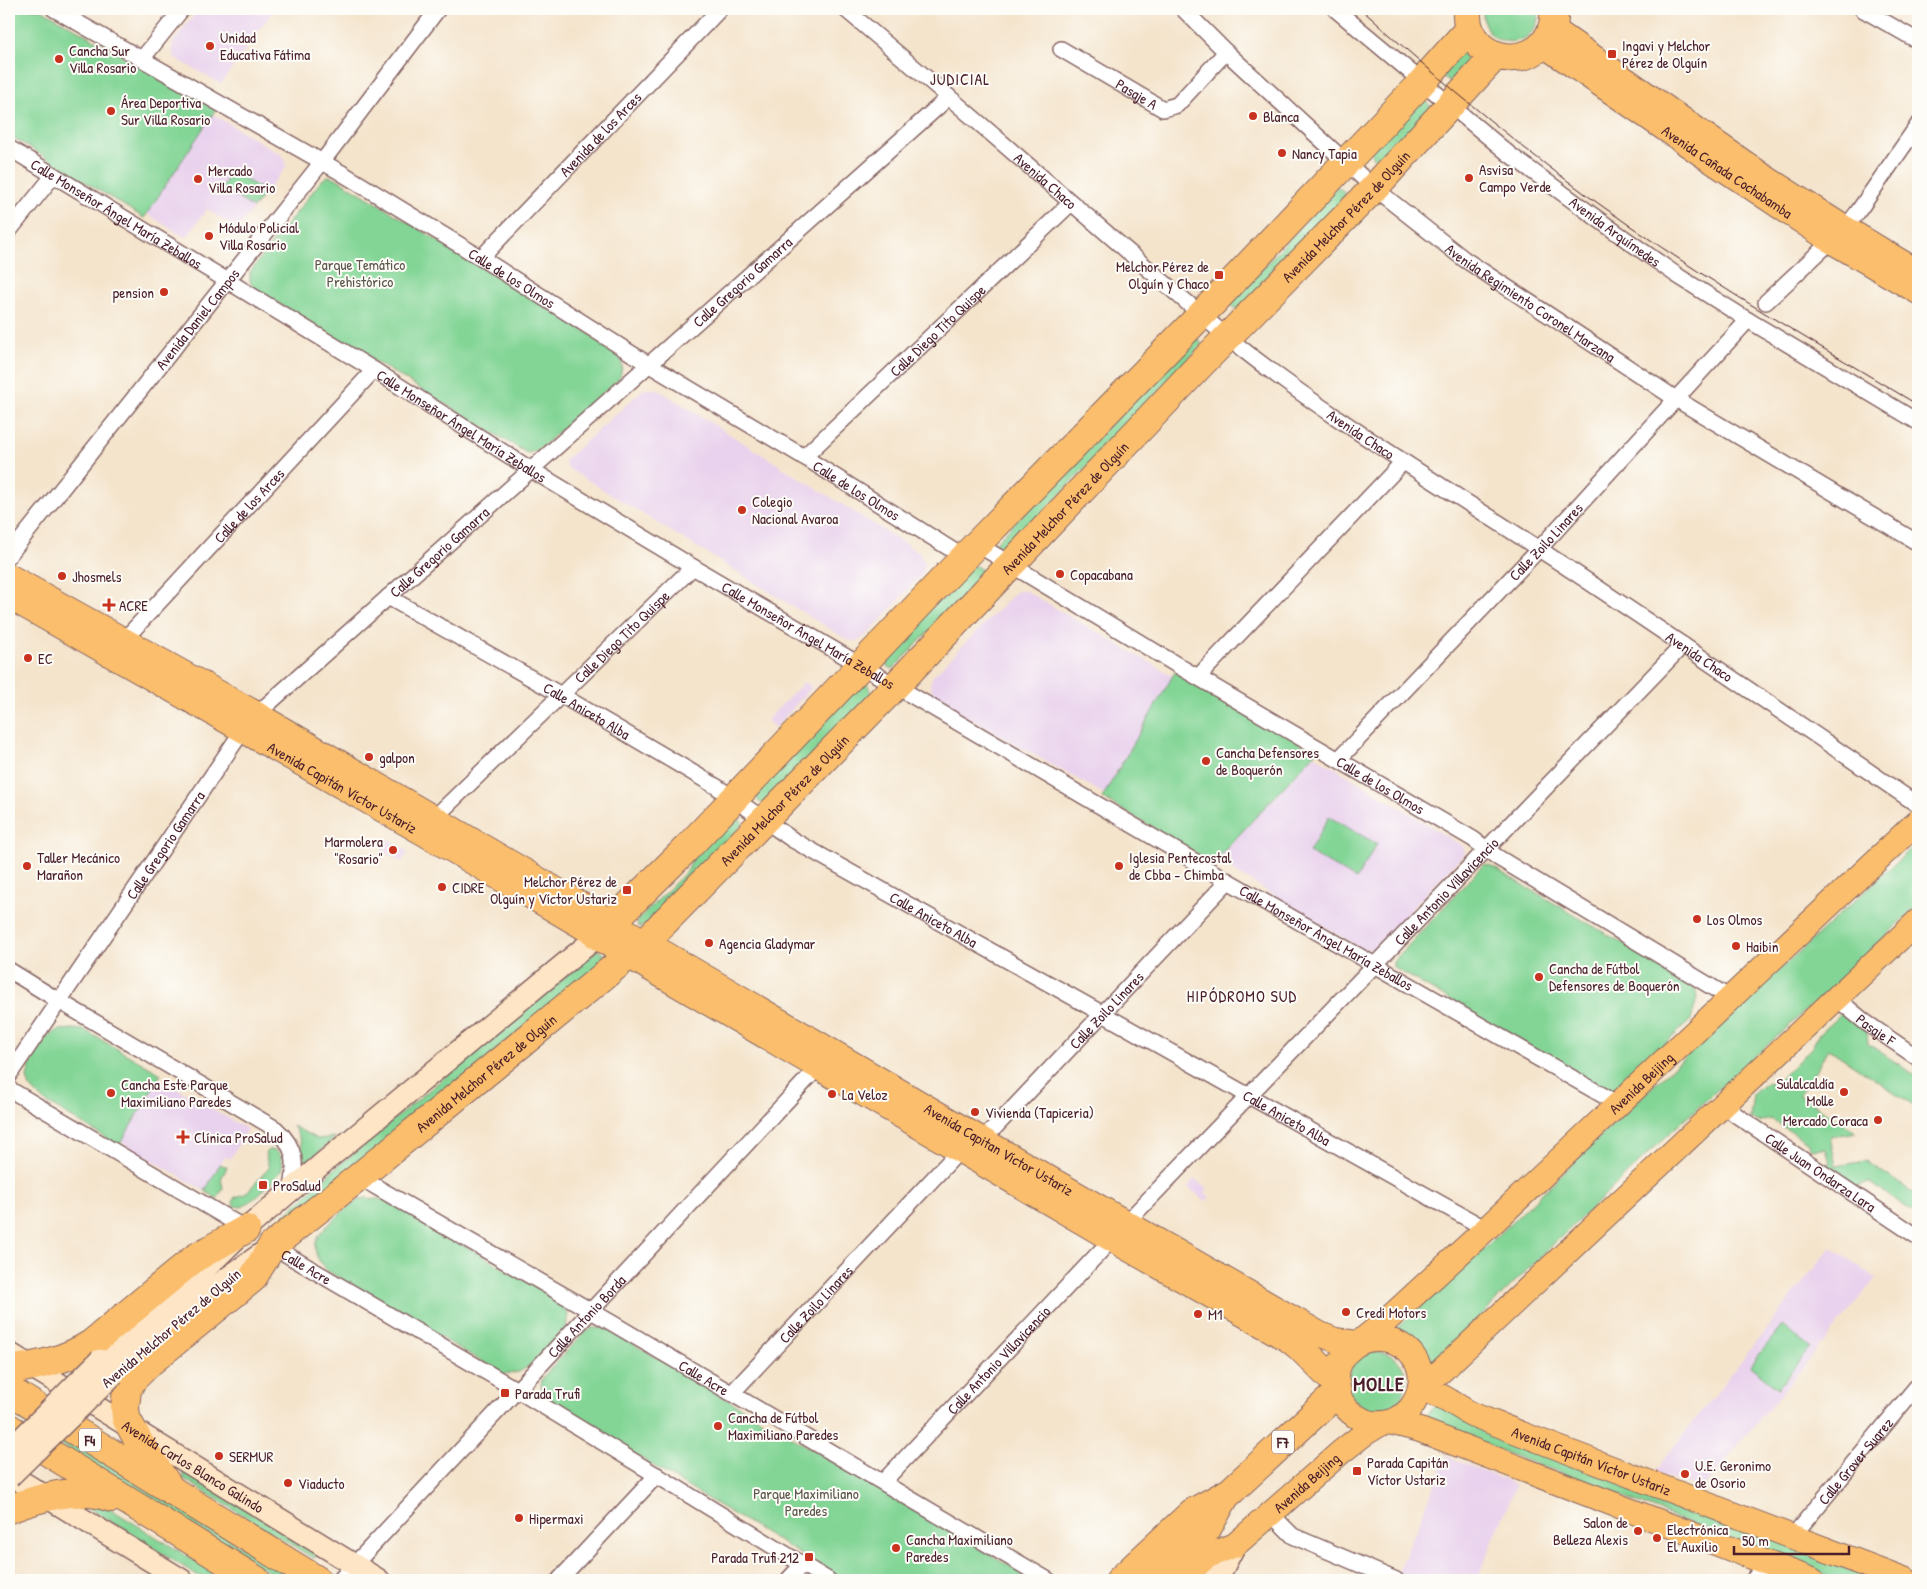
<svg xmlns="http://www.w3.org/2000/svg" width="1927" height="1589" viewBox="0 0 1927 1589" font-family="'Patrick Hand',sans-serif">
<rect width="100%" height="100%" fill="#fdfcf7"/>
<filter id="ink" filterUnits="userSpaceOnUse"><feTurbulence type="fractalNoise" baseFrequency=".02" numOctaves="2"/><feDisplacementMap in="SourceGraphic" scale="10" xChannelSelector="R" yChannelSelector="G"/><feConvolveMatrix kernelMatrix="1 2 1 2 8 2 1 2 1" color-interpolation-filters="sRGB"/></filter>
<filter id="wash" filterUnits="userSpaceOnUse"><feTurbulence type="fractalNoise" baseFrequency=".0096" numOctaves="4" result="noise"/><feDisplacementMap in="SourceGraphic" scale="20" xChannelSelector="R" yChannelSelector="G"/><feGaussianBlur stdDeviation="1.12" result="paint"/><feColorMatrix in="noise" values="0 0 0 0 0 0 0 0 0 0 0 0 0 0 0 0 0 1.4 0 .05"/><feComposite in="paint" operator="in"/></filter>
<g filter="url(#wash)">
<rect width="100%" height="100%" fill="#f4e4cc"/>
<g fill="#e9d2ed">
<polygon points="199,9 274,9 221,84 175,58 172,50 173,42"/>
<polygon points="212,114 282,155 285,160 286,167 237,229 207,209 186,238 147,214"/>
<polygon points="644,389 657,389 918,552 925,563 922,574 866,636 856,641 848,640 566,467 565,460"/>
<polygon points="1017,591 1026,591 1173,676 1104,794 935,699 930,685 932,677"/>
<polygon points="804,682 812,687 775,728 767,720"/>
<polygon points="1314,755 1464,847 1464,854 1373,949 1363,950 1216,860"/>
<polygon points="388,838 408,852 402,862 381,850"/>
<polygon points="159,1078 247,1129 230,1159 225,1156 205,1191 121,1142"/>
<polygon points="1194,1179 1208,1189 1205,1193 1210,1197 1205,1201 1188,1187"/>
<polygon points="1831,1247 1876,1278 1702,1489 1654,1472"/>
<polygon points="1447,1456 1516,1485 1477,1580 1415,1580 1398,1573"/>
</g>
<g fill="#83d596" stroke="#667a60">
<polygon points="9,9 41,9 216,109 144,218 9,135"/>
<path d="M1483 9H1538C1543 51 1480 54 1483 9Z"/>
<polygon points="1463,50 1471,51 1476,55 1476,63 1454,86 1441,75"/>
<polygon points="1420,97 1432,107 1386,157 1380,160 1373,158 1371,151"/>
<polygon points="232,171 266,192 253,208 222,187"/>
<path d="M328 176 336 178 606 344C620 355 626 360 619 379L537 451 527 453 253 288 250 281V272L321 181Z"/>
<path d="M1337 187C1343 190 1346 193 1345 200L1239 310 1234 308 1230 304Z"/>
<path d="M1194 337 1199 340 1202 345 1005 552C999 550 996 548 996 542Z"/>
<path d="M975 566 981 569 984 574 893 669C888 667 884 665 884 658L969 568Z"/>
<polygon points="1175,672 1316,752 1213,863 1102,798"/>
<path d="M863 682C870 685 871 688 871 695L765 804C759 803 756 800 756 794Z"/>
<polygon points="734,816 740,819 743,824 649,926 638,927 637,922 641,917 688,870 693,856"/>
<polygon points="1329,817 1377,844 1356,879 1309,852"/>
<polygon points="1913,847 1918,861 1918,905 1831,988 1674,1129 1540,1257 1429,1367 1412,1340 1396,1329 1504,1230 1650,1089"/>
<polygon points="1484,864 1489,865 1690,983 1696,991 1697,999 1691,1020 1618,1087 1610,1090 1600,1087 1393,967 1393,962"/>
<polygon points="597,950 612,958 342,1180 266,1233 332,1171"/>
<polygon points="1842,1013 1867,1030 1868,1044 1918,1077 1918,1108 1829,1049 1799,1095 1856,1132 1830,1137 1836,1166 1866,1161 1918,1196 1918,1215 1869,1182 1855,1187 1821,1164 1830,1163 1826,1148 1811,1149 1807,1142 1771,1119 1758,1122 1750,1118 1753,1094 1766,1083 1777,1082 1812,1047 1819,1034"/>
<polygon points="73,1029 84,1030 161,1074 119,1146 41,1099 30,1087 27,1078 30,1066 44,1041 49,1036 59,1030"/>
<path d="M293 1126 317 1139 336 1137 305 1164C303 1150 301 1138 293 1126Z"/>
<path d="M268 1150C274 1150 279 1151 281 1157 283 1161 283 1168 280 1172 275 1181 251 1202 242 1207L234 1206 233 1202 235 1197 245 1194 269 1168 265 1153Z"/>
<polygon points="220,1164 227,1167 221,1179 223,1188 217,1199 205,1191"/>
<path d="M365 1198 381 1199 420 1219 561 1302 568 1315 566 1328 529 1366 519 1372 503 1374 326 1270C304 1244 319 1234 339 1215 347 1208 354 1201 365 1198Z"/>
<polygon points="1782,1326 1810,1348 1778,1388 1750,1366"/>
<path d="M592 1328H606L1034 1580H844L681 1483 547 1400C542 1393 539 1385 543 1377L586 1331Z"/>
<circle cx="1377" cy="1381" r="29"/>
<polygon points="9,1403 296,1580 282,1580 9,1413"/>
<polygon points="1436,1405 1876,1580 1838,1580 1421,1420"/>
<polygon points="182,1470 320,1555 313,1558 184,1479"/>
<polygon points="84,1505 109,1508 226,1580 205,1580"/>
</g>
</g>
<g filter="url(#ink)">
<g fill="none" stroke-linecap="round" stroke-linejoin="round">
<defs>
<g id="street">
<path id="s1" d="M54 9 340 172 481 258 648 364 804 457 965 558"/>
<path id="s2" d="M845 9 949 97 1227 337C1325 416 1434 480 1539 549 1667 633 1792 719 1918 805"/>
<path id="s3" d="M1183 9 1226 52 1374 188 1464 259 1676 399 1918 543"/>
<path id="s4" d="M1335 9 1509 154 1617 233 1678 276 1748 320 1918 422"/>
<polyline points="1862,9 1918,41"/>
<path id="s5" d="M1061 49 1163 109 1177 105 1226 52"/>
<polyline points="142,59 182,9"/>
<path id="s6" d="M9 148 374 370 530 469 693 567 1228 881 1618 1104"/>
<polyline points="9,231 53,176"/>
<path id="s7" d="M481 258 720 9"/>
<polyline points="1766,302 1845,228 1857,213 1918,125"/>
<path id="s8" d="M804 457 1071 203"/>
<path id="s9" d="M977 544 1182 668 1473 839 1497 857 1730 998"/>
<path id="s10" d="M9 555 322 162 438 9"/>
<path id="s11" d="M388 597 561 695 717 787 793 840 1486 1229"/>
<path id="s12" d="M123 641 374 370"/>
<polyline points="1198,677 1403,462"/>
<path id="s13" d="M1339 759 1539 549 1748 320"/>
<path id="s14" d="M429 823 693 567"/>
<path d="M9 970 59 1001 276 1129C297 1148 296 1164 292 1190"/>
<path id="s15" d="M1836 998 1865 1022 1918 1058"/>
<path id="s16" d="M9 1075 243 730 257 714 949 97"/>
<polyline points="9,1089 246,1229"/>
<path id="s17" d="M1723 1104 1736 1115 1918 1237"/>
<path id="s18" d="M983 1140 1228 881"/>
<path id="s19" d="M359 1177 612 1323 1048 1580"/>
<path id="s20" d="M1126 1223 1683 645"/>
<path id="s21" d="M272 1246 517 1390 828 1580"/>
<path id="s22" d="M732 1393 961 1149"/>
<path id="s23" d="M883 1482 1113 1238"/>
<polyline points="1271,1514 1293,1536 1396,1580"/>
<path id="s24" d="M1792 1537 1918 1385"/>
<path id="s25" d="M340 1580 823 1062"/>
<polyline points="559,1580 657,1475"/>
<polyline points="788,1580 802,1565"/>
<polyline points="1753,1580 1768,1563"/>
</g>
<g id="secondary">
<path id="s26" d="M9 1353 379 1580"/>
<polyline points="100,1360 201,1273 246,1229 323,1163 598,936"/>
<polyline points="114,1374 213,1288 268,1249"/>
<polyline points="9,1474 182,1580"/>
<polyline points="1213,1580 1220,1574 1235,1545"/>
</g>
<g id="primary">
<polyline points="1552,28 1765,177 1845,228 1918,272"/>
<path id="s27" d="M1542 44 1701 154 1831 241 1918 292"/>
<path id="s28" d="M9 576 257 714 983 1140 1320 1334 1335 1340 1357 1343"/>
<path id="s29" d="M9 597 423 833 598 936"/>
<path id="s30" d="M1361 1341 1387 1320 1486 1229 1918 821"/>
<path d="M1335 1382C1342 1314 1434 1334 1419 1391 1416 1402 1409 1412 1399 1418 1374 1432 1347 1417 1337 1393"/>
<polyline points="1421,1382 1440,1372 1918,921"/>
<path id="s31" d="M1420 1390 1443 1397 1471 1414 1535 1439 1906 1580"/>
<polyline points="1389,1422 1420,1430 1812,1580"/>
<polyline points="1156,1580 1208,1531 1230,1492"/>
<path id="s32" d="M1180 1580 1206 1557 1235 1545 1341 1452 1364 1434 1382 1423"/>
</g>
<g id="highway">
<path d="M1467 9C1463 74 1559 73 1554 9"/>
<path d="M9 1370C38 1366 66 1360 91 1344L195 1258 246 1229"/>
<polyline points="9,1390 317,1580"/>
<polyline points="9,1428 256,1580"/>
<path id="s33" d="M171 1490 139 1442 126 1418 125 1407 127 1390 132 1380 149 1363 252 1279 272 1246 359 1177 645 942 905 676 1203 362 1374 188 1496 55"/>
<path d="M9 1509C41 1497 78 1486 112 1498"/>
<polyline points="1120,1580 1192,1513 1230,1492 1337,1393 1335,1382 1299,1346 1289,1338 1113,1238 598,936 686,849 977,544 1202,314 1422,82 1469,29"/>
</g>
</defs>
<use href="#street" stroke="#866463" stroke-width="18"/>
<use href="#secondary" stroke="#866463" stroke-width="24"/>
<use href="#primary" stroke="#866463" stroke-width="26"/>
<use href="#highway" stroke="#866463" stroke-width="30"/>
<use href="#street" stroke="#fff" stroke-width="15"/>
<use href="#secondary" stroke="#fde5c5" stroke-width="21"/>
<use href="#primary" stroke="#fabe6d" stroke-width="24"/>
<use href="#highway" stroke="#fabe6d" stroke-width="28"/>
<path stroke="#4a1f2b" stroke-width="1" d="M1361 9C1445 85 1532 158 1626 223 1720 289 1820 346 1918 405"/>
<defs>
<g id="secondary-bridge">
<polyline points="9,1451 100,1360"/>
<polyline points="9,1477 114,1374"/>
</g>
</defs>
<use href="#secondary-bridge" stroke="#866463" stroke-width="24" stroke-linecap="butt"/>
<use href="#secondary-bridge" stroke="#fde5c5" stroke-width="21"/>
</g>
</g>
<g fill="#c8321e" stroke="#fdfcf7" stroke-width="2">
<circle cx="210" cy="46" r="5"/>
<rect x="1607" y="49" width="10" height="10" rx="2.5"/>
<circle cx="59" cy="59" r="5"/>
<circle cx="111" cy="111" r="5"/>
<circle cx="1253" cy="116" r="5"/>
<circle cx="1282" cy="153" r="5"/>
<circle cx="1469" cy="178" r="5"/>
<circle cx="198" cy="179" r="5"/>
<circle cx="209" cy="236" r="5"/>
<rect x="1214" y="270" width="10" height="10" rx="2.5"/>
<circle cx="164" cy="292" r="5"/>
<circle cx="742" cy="510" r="5"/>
<circle cx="1060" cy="574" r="5"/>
<circle cx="62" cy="576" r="5"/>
<path d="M106.5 597.5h5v5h5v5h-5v5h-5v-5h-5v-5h5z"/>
<circle cx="28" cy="658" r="5"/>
<circle cx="369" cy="757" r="5"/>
<circle cx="1206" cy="761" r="5"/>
<circle cx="393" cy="850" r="5"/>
<circle cx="27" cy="866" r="5"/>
<circle cx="1119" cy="866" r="5"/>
<circle cx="442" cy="887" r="5"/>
<rect x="622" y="885" width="10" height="10" rx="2.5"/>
<circle cx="1697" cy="919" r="5"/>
<circle cx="709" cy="943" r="5"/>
<circle cx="1736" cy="946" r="5"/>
<circle cx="1539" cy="977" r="5"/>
<circle cx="1844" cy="1092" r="5"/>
<circle cx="111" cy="1093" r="5"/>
<circle cx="832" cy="1094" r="5"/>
<circle cx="975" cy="1112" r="5"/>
<circle cx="1878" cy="1120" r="5"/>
<path d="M180.5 1129.5h5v5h5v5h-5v5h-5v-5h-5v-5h5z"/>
<rect x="258" y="1180" width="10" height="10" rx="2.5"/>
<circle cx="1346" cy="1312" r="5"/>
<circle cx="1198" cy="1314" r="5"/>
<rect x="500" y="1388" width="10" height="10" rx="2.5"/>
<circle cx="718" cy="1426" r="5"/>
<circle cx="219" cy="1456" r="5"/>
<rect x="1352" y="1466" width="10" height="10" rx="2.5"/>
<circle cx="1685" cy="1474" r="5"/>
<circle cx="288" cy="1483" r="5"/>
<circle cx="519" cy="1518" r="5"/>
<circle cx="1638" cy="1531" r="5"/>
<circle cx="1657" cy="1538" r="5"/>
<circle cx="896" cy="1548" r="5"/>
<rect x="804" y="1552" width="10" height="10" rx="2.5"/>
</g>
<g text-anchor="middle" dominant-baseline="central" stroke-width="4" stroke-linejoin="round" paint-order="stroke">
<g fill="#fdfcf7" stroke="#806168" stroke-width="1">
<rect x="79" y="1428.5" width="22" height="23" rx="4"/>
<rect x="1272" y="1430.5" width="22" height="23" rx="4"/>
</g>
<g font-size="14" font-weight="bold" fill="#4a1f2b">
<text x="90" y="1440">F4</text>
<text x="1283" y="1442">F7</text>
</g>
<g font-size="15" fill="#4a1f2b" stroke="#fdfcf7" text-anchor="start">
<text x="220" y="37">Unidad<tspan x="220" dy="17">Educativa Fátima</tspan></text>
<text x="1622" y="45">Ingavi y Melchor<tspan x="1622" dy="17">Pérez de Olguín</tspan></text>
<text x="69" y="50">Cancha Sur<tspan x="69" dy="17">Villa Rosario</tspan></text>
<text x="121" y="102">Área Deportiva<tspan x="121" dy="17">Sur Villa Rosario</tspan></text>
<text x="1263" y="116">Blanca</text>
<text x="1292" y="153">Nancy Tapia</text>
<text x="1479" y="169">Asvisa<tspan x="1479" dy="17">Campo Verde</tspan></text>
<text x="208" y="170">Mercado<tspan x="208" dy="17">Villa Rosario</tspan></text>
<text x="219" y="227">Módulo Policial<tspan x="219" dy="17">Villa Rosario</tspan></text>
<text x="1209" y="266" text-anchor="end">Melchor Pérez de<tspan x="1209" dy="17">Olguín y Chaco</tspan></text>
<text x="154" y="292" text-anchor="end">pension</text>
<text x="752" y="501">Colegio<tspan x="752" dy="17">Nacional Avaroa</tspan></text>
<text x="1070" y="574">Copacabana</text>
<text x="72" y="576">Jhosmels</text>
<text x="119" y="605">ACRE</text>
<text x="38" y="658">EC</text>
<text x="1216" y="752">Cancha Defensores<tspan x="1216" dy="17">de Boquerón</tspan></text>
<text x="379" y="757">galpon</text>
<text x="383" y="841" text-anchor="end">Marmolera<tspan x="383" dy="17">"Rosario"</tspan></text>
<text x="37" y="857">Taller Mecánico<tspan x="37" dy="17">Marañon</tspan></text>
<text x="1129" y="857">Iglesia Pentecostal<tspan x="1129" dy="17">de Cbba - Chimba</tspan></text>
<text x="617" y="881" text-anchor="end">Melchor Pérez de<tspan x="617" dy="17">Olguín y Víctor Ustariz</tspan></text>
<text x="452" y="887">CIDRE</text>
<text x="1707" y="919">Los Olmos</text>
<text x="719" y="943">Agencia Gladymar</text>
<text x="1746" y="946">Haibin</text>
<text x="1549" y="968">Cancha de Fútbol<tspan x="1549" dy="17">Defensores de Boquerón</tspan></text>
<text x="1834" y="1083" text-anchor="end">Sulalcaldía<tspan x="1834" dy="17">Molle</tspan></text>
<text x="121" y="1084">Cancha Este Parque<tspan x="121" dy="17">Maximiliano Paredes</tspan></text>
<text x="842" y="1094">La Veloz</text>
<text x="985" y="1112">Vivienda (Tapiceria)</text>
<text x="1868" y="1120" text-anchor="end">Mercado Coraca</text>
<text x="194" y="1137">Clínica ProSalud</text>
<text x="273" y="1185">ProSalud</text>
<text x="1356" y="1312">Credi Motors</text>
<text x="1208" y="1314">M1</text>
<text x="515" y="1393">Parada Trufi</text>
<text x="728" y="1417">Cancha de Fútbol<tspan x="728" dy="17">Maximiliano Paredes</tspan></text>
<text x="229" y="1456">SERMUR</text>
<text x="1367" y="1462">Parada Capitán<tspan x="1367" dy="17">Víctor Ustariz</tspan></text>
<text x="1695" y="1465">U.E. Geronimo<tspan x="1695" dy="17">de Osorio</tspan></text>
<text x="298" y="1483">Viaducto</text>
<text x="529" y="1518">Hipermaxi</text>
<text x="1628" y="1522" text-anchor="end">Salon de<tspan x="1628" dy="17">Belleza Alexis</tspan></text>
<text x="1667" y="1529">Electrónica<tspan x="1667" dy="17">El Auxilio</tspan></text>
<text x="906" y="1539">Cancha Maximiliano<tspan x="906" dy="17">Paredes</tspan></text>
<text x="799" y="1557" text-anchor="end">Parada Trufi 212</text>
</g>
<g font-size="15" fill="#4a1f2b" stroke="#fdfcf7">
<text stroke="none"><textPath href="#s5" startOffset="88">Pasaje A</textPath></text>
<text stroke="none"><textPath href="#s7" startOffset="172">Avenida de los Arces</textPath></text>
<text stroke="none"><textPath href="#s27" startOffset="225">Avenida Cañada Cochabamba</textPath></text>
<text stroke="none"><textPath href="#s2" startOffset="264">Avenida Chaco</textPath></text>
<text stroke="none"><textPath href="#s6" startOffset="126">Calle Monseñor Ángel María Zeballos</textPath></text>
<text stroke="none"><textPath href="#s33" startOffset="1810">Avenida Melchor Pérez de Olguín</textPath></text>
<text stroke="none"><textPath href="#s4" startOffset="358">Avenida Arquímedes</textPath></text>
<text stroke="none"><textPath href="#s1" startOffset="531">Calle de los Olmos</textPath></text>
<text stroke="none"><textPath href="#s16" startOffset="1088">Calle Gregorio Gamarra</textPath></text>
<text stroke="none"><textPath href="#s3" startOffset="456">Avenida Regimiento Coronel Marzana</textPath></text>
<text stroke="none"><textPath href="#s10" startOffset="302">Avenida Daniel Campos</textPath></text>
<text stroke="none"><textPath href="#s8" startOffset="184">Calle Diego Tito Quispe</textPath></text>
<text stroke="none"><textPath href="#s6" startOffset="531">Calle Monseñor Ángel María Zeballos</textPath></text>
<text stroke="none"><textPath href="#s2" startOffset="669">Avenida Chaco</textPath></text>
<text stroke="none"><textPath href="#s1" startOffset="936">Calle de los Olmos</textPath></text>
<text stroke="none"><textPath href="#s12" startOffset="185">Calle de los Arces</textPath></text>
<text stroke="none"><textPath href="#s33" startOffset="1405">Avenida Melchor Pérez de Olguín</textPath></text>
<text stroke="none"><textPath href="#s13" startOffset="300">Calle Zoilo Linares</textPath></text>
<text stroke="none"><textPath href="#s16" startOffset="682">Calle Gregorio Gamarra</textPath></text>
<text stroke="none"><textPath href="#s6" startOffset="936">Calle Monseñor Ángel María Zeballos</textPath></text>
<text stroke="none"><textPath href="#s14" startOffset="268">Calle Diego Tito Quispe</textPath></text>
<text stroke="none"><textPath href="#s2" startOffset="1074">Avenida Chaco</textPath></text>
<text stroke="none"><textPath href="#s11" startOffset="229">Calle Aniceto Alba</textPath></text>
<text stroke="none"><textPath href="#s9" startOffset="470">Calle de los Olmos</textPath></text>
<text stroke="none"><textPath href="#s29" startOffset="384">Avenida Capitán Víctor Ustariz</textPath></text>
<text stroke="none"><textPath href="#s33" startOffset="1000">Avenida Melchor Pérez de Olguín</textPath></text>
<text stroke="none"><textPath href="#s16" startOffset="278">Calle Gregorio Gamarra</textPath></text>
<text stroke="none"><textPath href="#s20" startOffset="461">Calle Antonio Villavicencio</textPath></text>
<text stroke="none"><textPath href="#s11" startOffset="634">Calle Aniceto Alba</textPath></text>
<text stroke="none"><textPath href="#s6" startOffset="1536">Calle Monseñor Ángel María Zeballos</textPath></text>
<text stroke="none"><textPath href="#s18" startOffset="179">Calle Zoilo Linares</textPath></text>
<text stroke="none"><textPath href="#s15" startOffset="51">Pasaje F</textPath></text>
<text stroke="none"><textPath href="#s33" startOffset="595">Avenida Melchor Pérez de Olguín</textPath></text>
<text stroke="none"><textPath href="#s30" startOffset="381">Avenida Beijing</textPath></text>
<text stroke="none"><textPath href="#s11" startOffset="1039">Calle Aniceto Alba</textPath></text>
<text stroke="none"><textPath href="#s28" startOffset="1144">Avenida Capitan Víctor Ustariz</textPath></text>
<text stroke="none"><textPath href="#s17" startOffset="119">Calle Juan Ondarza Lara</textPath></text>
<text stroke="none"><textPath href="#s21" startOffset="40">Calle Acre</textPath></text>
<text stroke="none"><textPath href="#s22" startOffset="122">Calle Zoilo Linares</textPath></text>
<text stroke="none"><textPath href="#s25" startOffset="361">Calle Antonio Borda</textPath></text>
<text transform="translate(171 1328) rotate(-40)">Avenida Melchor Pérez de Olguín</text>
<text stroke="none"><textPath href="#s23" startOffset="168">Calle Antonio Villavicencio</textPath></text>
<text stroke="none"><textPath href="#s19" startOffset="399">Calle Acre</textPath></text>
<text stroke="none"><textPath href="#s31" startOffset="186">Avenida Capitán Víctor Ustariz</textPath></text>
<text stroke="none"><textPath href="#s24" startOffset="99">Calle Grover Suarez</textPath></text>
<text stroke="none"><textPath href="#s26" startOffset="216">Avenida Carlos Blanco Galindo</textPath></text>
<text stroke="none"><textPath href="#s32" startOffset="161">Avenida Beijing</textPath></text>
</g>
<g font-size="15" fill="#5b564b" stroke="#fdfcf7">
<text x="360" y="264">Parque Temático<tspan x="360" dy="17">Prehistórico</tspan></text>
<text x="806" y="1493">Parque Maximiliano<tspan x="806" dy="17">Paredes</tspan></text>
</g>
<g font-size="16" letter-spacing="1" fill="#4a1f2b" stroke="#fdfcf7">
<text x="960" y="79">JUDICIAL</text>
<text x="1242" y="996">HIPÓDROMO SUD</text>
</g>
<g font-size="20" font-weight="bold" letter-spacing="1" fill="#4a1f2b" stroke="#fdfcf7">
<text x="1379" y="1383">MOLLE</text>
</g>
</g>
<rect width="1927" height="1589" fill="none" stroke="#fdfcf7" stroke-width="30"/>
<path d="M1734 1546v8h115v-8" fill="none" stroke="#4a1f2b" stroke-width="2.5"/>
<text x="1742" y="1546" font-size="15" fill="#4a1f2b" stroke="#fdfcf7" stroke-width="4" paint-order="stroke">50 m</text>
</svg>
